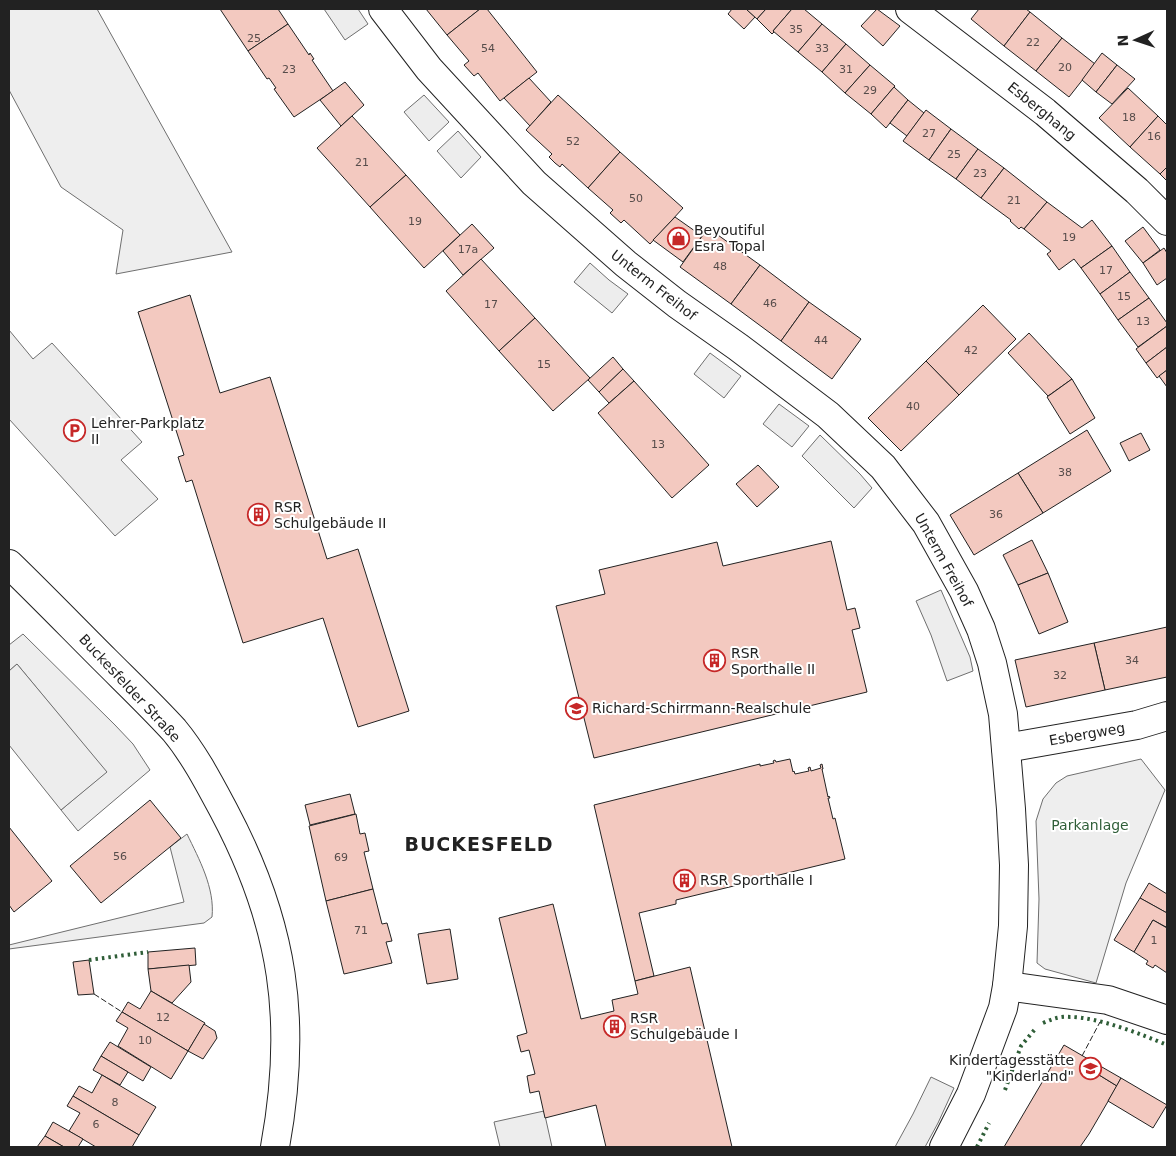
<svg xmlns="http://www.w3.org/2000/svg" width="1176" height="1156" viewBox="0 0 1176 1156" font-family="'DejaVu Sans',sans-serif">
<rect width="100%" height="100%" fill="#fff"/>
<g fill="#eee" stroke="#6f6f6f">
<polygon points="9,9 97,9 232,252 116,274 123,230 61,187 9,90"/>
<polygon points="23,634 115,725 133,744 150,770 78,831 61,810 106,772 17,664 9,671 9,645"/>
<polygon points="1141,759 1165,790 1126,883 1096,983 1045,969 1037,963 1039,899 1036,821 1043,799 1056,783 1067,776"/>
<path d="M187 834C199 859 215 888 212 917L204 923 9 949V945L184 902 170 847Z"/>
</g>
<g fill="#ededed" stroke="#6f6f6f">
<polygon points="324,9 358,9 368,24 345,40"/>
<polygon points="424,95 449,122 429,141 404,112"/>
<polygon points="458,131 481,157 461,178 437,151"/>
<polygon points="590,263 609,280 628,294 612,313 574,282"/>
<polygon points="9,330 33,359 52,343 142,442 121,460 158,499 115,536 9,419"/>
<polygon points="710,353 741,376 724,398 694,374"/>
<polygon points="779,404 809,426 792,447 763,424"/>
<polygon points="820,435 860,474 872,488 854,508 802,456"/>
<polygon points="941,590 970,657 973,671 947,681 931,635 916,601"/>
<polygon points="17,664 107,772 61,810 9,745 9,671"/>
<polygon points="931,1077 954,1088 938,1123 925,1147 895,1147 913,1114"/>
<polygon points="544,1111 552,1147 500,1147 494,1122"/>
</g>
<g fill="#f3c9c0" stroke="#222">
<polygon points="220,9 278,9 288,24 248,51"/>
<polygon points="426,9 480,9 447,35"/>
<polygon points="480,9 487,9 537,72 500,101 478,73 474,76 464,65 469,61 447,35"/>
<polygon points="732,9 746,9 755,17 744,29 728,14"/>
<polygon points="746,9 766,9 757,19"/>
<polygon points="766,9 792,9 773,31 774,32 772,34 757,19"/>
<polygon points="792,9 804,9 822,24 798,52 773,31"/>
<polygon points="877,9 900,26 883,46 861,26"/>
<polygon points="979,9 1026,9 1030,12 1004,46 971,19"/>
<polygon points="1030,12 1062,38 1036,71 1004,46"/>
<polygon points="288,24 309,55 310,53 314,59 312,60 333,91 294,117 274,89 276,88 269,78 267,79 248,51"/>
<polygon points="822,24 846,44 822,72 798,52"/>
<polygon points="1062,38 1095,64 1069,97 1036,71"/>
<polygon points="846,44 870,65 845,93 822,72"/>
<polygon points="1102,53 1117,65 1096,92 1082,80"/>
<polygon points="870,65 895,86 871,114 845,93"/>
<polygon points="1117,65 1135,79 1112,104 1096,92"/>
<polygon points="529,78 551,102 530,126 504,98"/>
<polygon points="345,82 364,105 341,126 320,100"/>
<polygon points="894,87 908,100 886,128 871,114"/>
<polygon points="1128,88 1158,116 1130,147 1099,118"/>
<polygon points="558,95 620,152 588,188 562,164 560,167 555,163 549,157 552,154 526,130"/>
<polygon points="908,100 924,113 907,136 890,123"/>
<polygon points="926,110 951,129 929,160 903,141"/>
<polygon points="352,116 406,175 370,207 317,148"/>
<polygon points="1158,116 1167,125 1167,167 1160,174 1130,147"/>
<polygon points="951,129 978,149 956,179 929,160"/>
<polygon points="978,149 1004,168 981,198 956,179"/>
<polygon points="620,152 683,208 650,244 624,220 621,223 610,213 613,210 588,188"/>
<polygon points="1167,167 1167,181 1160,174"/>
<polygon points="1004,168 1047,202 1024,229 1021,227 1019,229 1010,221 1011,220 981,198"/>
<polygon points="406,175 460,235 424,268 370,207"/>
<polygon points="1047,202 1082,228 1092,220 1112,246 1081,268 1074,259 1059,270 1047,254 1051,251 1024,229"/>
<polygon points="675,217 702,236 683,262 653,240"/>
<polygon points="472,224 494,248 463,275 443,251"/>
<polygon points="1143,227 1160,250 1143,263 1125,241"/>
<polygon points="708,228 760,265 731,304 680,267"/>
<polygon points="1112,246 1130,272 1100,294 1081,268"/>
<polygon points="1164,248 1167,253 1167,278 1157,285 1143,263"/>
<polygon points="481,259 535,318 499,351 446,291"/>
<polygon points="760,265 809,302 781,341 731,304"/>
<polygon points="1130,272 1149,298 1118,320 1100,294"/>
<polygon points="190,295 220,393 270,377 327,559 358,549 409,711 358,727 323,618 243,643 192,480 186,482 178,457 184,455 138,312"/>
<polygon points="1149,298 1167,323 1167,326 1138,347 1118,320"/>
<polygon points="809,302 861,339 832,379 781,341"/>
<polygon points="983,305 1016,339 959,395 926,361"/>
<polygon points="535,318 590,378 553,411 499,351"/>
<polygon points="1167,326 1167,347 1146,363 1136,349"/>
<polygon points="1029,333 1072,379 1048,396 1008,353"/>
<polygon points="1167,347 1167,370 1157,378 1146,363"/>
<polygon points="613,357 623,369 599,392 588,380"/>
<polygon points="926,361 959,395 901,451 868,418"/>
<polygon points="623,369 634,381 609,403 599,392"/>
<polygon points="1167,370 1167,387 1159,376"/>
<polygon points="1072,379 1095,418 1070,434 1047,397"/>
<polygon points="634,381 709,465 672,498 598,413"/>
<polygon points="1087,430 1111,471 1043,513 1018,473"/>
<polygon points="1141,433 1150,450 1129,461 1120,443"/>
<polygon points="758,465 779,487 757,507 736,484"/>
<polygon points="1018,473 1043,513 974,555 950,515"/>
<polygon points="1032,540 1048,573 1018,585 1003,555"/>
<polygon points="831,541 847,610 855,608 860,628 852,630 867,692 594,758 556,606 605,594 599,570 717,542 723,566"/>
<polygon points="1048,573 1068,622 1039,634 1018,585"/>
<polygon points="1167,627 1167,677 1105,690 1094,643"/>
<polygon points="1094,643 1105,690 1026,707 1015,660"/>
<polygon points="790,759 793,772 794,771 795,774 809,771 808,768 810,767 811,771 821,768 820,765 822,764 823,769 822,769 828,797 829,796 830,798 828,798 833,819 835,818 845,859 676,900 676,904 639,913 654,976 635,981 594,805 760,764 760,766 774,763 773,761 775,760 776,762"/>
<polygon points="350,794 355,814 310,825 305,805"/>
<polygon points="150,800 181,838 101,903 70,866"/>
<polygon points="356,814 360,834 365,833 369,851 364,852 373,889 326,901 309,826"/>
<polygon points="9,827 52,881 14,912 9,905"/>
<polygon points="1149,883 1167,894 1167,913 1140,898"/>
<polygon points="373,889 382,924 387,923 392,941 386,942 392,963 344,974 326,901"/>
<polygon points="1140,898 1167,913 1167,925 1166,927 1153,920 1134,952 1114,940"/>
<polygon points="553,904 581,1019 614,1011 612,1000 638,994 635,981 690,967 732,1147 606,1147 596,1105 545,1118 539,1091 530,1093 527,1076 535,1074 529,1050 521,1052 517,1036 527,1033 499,918"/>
<polygon points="1153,920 1167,928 1167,973 1155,965 1153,968 1146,964 1148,961 1134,952"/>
<polygon points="450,929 458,979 427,984 418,934"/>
<polygon points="195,948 196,965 148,969 148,952"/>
<polygon points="89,960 94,994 78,995 73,962"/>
<polygon points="189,965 191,982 172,1003 151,991 148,969"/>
<polygon points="151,991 205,1023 188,1051 122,1012 128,1002 140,1009"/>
<polygon points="122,1012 188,1051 171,1079 118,1046 128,1028 116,1021"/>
<polygon points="204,1024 215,1031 217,1038 203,1059 188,1051"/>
<polygon points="110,1042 151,1067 143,1081 101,1056"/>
<polygon points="1064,1045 1095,1063 1091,1070 1117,1086 1089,1134 1080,1147 1004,1147"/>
<polygon points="101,1056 128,1072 120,1085 93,1070"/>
<polygon points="1095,1063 1121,1078 1117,1086 1091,1070"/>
<polygon points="102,1075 156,1107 139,1135 73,1096 79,1086 92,1093"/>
<polygon points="1121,1078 1167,1105 1153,1128 1108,1101"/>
<polygon points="73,1096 139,1135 132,1147 96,1147 69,1131 80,1113 67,1106"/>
<polygon points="53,1122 83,1139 78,1147 64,1147 45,1136"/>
<polygon points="45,1136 64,1147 37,1147"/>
</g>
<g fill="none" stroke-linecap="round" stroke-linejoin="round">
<defs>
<g id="minor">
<polyline points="383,9 429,69 534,183 626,264 677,304 738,347 828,415 883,467 926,523 964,591 981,629 992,663 1003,714 1011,809 1014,865 1013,926 1007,986 1003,1008 971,1094 944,1147"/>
<polyline points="910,9 1045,112 1137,191 1167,221"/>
<path d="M9 564C41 595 73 628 105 660 128 683 152 706 174 730 194 754 209 783 224 811 284 924 298 1021 275 1147"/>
<polyline points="1006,748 1137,725 1167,716"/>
<polyline points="1007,986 1108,1000 1167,1020"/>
</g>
</defs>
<use href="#minor" stroke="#222" stroke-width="30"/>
<use href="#minor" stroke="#fff" stroke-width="28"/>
<g stroke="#2f5e38" stroke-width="4" stroke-dasharray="2.5 4" stroke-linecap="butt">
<polyline points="89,960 148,952"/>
<path d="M1043 1023C1052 1019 1060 1016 1070 1017 1098 1017 1141 1034 1167 1045"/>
<polyline points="1005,1090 1021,1046 1036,1028"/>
<polyline points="977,1147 989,1123"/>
</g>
<g stroke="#222" stroke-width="1" stroke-dasharray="6 2.5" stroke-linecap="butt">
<polyline points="94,994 122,1012"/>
<polyline points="1082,1056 1100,1022"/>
</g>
</g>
<defs>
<symbol id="shop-ring" viewBox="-11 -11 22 22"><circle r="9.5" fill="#fff" stroke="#c62828" stroke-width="1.5"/><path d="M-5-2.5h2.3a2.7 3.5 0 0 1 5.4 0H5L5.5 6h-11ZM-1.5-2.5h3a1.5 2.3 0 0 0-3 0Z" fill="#c62828"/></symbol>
<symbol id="parking-ring" viewBox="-11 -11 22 22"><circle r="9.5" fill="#fff" stroke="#c62828" stroke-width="1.5"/><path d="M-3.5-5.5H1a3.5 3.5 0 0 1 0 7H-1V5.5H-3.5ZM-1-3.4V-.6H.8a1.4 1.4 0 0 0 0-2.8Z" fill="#c62828"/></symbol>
<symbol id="building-ring" viewBox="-11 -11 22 22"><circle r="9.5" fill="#fff" stroke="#c62828" stroke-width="1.5"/><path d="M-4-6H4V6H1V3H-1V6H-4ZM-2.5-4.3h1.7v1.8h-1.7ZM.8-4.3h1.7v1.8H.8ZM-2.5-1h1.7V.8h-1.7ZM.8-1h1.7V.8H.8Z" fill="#c62828"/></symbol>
<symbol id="school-ring" viewBox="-11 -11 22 22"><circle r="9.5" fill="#fff" stroke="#c62828" stroke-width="1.5"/><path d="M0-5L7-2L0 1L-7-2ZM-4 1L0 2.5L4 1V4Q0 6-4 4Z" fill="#c62828"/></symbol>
</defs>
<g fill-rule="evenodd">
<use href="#shop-ring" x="666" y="226" width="25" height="25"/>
<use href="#parking-ring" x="62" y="418" width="25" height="25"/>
<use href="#building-ring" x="246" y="502" width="25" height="25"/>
<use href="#building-ring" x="702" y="648" width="25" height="25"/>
<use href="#school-ring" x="564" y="696" width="25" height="25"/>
<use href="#building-ring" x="672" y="868" width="25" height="25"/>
<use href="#building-ring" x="602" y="1014" width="25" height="25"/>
<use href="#school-ring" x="1078" y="1056" width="25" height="25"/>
</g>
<g text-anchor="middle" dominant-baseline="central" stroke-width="4" stroke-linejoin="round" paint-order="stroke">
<g font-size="11" fill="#564c4a">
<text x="796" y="29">35</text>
<text x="254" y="38">25</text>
<text x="1033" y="42">22</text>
<text x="488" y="48">54</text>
<text x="822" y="48">33</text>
<text x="1065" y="67">20</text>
<text x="289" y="69">23</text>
<text x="846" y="69">31</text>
<text x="870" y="90">29</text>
<text x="1129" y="117">18</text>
<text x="929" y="133">27</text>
<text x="1154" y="136">16</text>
<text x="573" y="141">52</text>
<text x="954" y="154">25</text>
<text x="362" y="162">21</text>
<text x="980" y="173">23</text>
<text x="636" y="198">50</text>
<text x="1014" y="200">21</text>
<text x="415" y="221">19</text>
<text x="1069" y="237">19</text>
<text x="468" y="249">17a</text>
<text x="720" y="266">48</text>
<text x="1106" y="270">17</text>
<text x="1124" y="296">15</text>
<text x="770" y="303">46</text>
<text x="491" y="304">17</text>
<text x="1143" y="321">13</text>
<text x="821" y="340">44</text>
<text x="971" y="350">42</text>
<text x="544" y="364">15</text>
<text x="913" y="406">40</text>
<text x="658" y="444">13</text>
<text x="1065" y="472">38</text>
<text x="996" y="514">36</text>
<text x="1132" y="660">34</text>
<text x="1060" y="675">32</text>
<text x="120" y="856">56</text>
<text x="341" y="857">69</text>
<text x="361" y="930">71</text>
<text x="1154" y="940">1</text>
<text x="163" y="1017">12</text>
<text x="145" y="1040">10</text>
<text x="115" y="1102">8</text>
<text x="96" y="1124">6</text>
</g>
<g font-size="14" fill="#222" stroke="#fff">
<text transform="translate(1042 111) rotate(39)">Esberghang</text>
<text transform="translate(654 285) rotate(38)">Unterm Freihof</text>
<text transform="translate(944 560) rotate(61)">Unterm Freihof</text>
<text transform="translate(130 688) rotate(47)">Buckesfelder Straße</text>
<text transform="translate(1087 734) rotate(-10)">Esbergweg</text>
</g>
<g font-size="14" fill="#222" stroke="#fff" text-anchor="start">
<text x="694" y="230">Beyoutiful<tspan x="694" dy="16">Esra Topal</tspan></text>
<text x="91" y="423">Lehrer-Parkplatz<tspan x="91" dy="16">II</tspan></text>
<text x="274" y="507">RSR<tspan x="274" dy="16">Schulgebäude II</tspan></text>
<text x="731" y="653">RSR<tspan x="731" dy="16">Sporthalle II</tspan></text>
<text x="592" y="708">Richard-Schirrmann-Realschule</text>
<text x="700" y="880">RSR Sporthalle I</text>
<text x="630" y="1018">RSR<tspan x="630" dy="16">Schulgebäude I</tspan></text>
<text x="1074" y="1060" text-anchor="end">Kindertagesstätte<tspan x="1074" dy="16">"Kinderland"</tspan></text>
</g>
<g font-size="14" fill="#2f5e38" stroke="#fff">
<text x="1090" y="825">Parkanlage</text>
</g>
<g font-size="19" font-weight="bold" letter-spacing="1" fill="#222" stroke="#fff">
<text x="479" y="844">BUCKESFELD</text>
</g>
</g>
<rect width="1176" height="1156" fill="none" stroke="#222222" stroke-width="20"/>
<g transform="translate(1136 40) rotate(267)" stroke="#ffffff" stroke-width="4" paint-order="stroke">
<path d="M0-4L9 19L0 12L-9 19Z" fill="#222222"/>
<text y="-8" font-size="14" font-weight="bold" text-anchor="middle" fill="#222222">N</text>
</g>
</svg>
